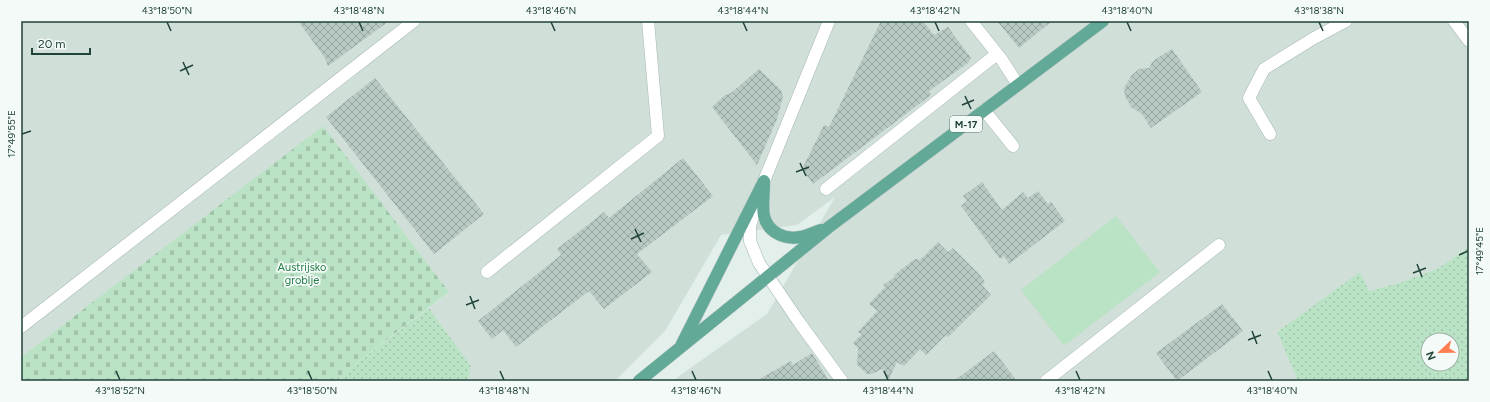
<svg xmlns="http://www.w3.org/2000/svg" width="1490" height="402" viewBox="0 0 1490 402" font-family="Figtree,sans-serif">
<defs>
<pattern id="grass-dots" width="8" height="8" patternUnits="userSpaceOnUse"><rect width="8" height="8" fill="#bae2c5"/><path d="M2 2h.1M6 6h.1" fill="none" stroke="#a0c3aa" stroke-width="1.8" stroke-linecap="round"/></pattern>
<pattern id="cemetery-stones" width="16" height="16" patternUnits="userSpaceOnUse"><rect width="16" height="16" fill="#bae2c5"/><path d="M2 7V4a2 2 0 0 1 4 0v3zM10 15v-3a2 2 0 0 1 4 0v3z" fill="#a0c3aa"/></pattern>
<pattern id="building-cross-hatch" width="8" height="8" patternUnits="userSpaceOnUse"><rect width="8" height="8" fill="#b8cac3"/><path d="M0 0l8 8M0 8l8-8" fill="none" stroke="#95a69f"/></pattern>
</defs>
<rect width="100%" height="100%" fill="#e3efea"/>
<polygon fill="#d1dfd9" points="21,21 1469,21 1469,247 1437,269 1399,283 1369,291 1360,273 1277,332 1298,381 672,381 767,314 835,197 797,225 721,235 665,331 615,381 468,381 471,366 429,308 449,292 323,127 21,357"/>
<g fill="url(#grass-dots)" fill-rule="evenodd">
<path d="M1469 247V381H1298L1277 332 1360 272 1369 291 1399 283 1437 269ZM1428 340H1452V364H1428Z"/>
<polygon points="429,308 471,366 468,381 333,381"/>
</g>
<polygon fill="url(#cemetery-stones)" points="323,126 449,292 333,381 21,381 21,357"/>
<polygon fill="#bae2c5" points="1116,216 1160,272 1064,346 1021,290"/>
<g fill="url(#building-cross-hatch)">
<polygon points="298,21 389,21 328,66 325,58"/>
<polygon points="881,21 923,21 934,35 948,27 971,58 968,63 929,91 931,95 813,184 802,169 824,125 829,127"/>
<polygon points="997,21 1052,21 1019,48"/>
<polygon points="1172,49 1202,92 1151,128 1142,114 1131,107 1125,96 1124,88 1132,75 1139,69 1149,68 1153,61"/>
<polygon points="759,69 781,90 783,97 777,119 757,165 712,107 725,95 731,93"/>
<polygon points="375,78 484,214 434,254 326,117"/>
<polygon points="683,158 713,196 637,254 652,272 604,309 589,291 516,347 503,330 492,339 478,321 561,255 557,249 604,212 609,218"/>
<polygon points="982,182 1002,210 1023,192 1028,198 1038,191 1048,204 1051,202 1065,221 1009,264 1004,256 1000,259 961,206 967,201 963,196"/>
<polygon points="938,242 948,252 953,248 980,275 985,282 982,285 991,295 948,337 946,335 926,355 920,349 904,366 897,362 888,381 882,369 872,374 867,374 857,365 858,348 853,343 862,334 858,332 877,311 869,304 885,287 883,285 895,277 894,275 915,259 920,260"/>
<polygon points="1222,304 1243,331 1177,381 1156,353"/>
<polygon points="994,351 1017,381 954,381"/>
<polygon points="812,353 829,381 756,381 791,361 793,365"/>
</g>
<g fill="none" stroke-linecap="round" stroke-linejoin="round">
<defs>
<g id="minor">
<polyline points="829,21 764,181 750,226 750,241 759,263 799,322 842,381"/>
<polyline points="971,21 1002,60 1018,85"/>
<polyline points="1454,21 1469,41"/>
<polyline points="984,110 1013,146"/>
<polyline points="1270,134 1249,98 1264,69 1314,38 1346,21"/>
<polyline points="826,189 997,54"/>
<polyline points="487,272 658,136 648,21"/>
<polyline points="21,327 414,21"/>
<polyline points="1046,381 1219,245"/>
</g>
<g id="major">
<path d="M764 184C764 194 762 206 764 216 768 232 784 240 800 237 807 236 814 232 821 230"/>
<polyline points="682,344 764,181"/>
<polyline points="639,381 829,227 1103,21"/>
</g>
</defs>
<use href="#minor" stroke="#a5b8b2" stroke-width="13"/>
<use href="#major" stroke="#c1cac8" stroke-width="13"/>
<use href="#minor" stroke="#fff" stroke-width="12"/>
<use href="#major" stroke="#62a998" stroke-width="12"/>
</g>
<path fill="none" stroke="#20433a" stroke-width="1.5" d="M167 22 171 31M359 22 363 31M551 22 555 31M743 22 747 31M935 22 939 31M1127 22 1131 31M1319 22 1323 31M183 62 189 75M180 71 193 65M965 96 971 109M962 105 974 100M22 134 31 131M800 163 806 176M796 172 809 167M635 229 641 242M631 239 644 233M1459 255 1468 251M1417 264 1422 277M1413 273 1426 268M470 296 475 309M466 305 479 300M1252 331 1257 344M1248 340 1261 335M116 371 120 380M308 371 312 380M500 371 504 380M692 371 696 380M884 371 888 380M1076 371 1080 380M1268 371 1272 380"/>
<g text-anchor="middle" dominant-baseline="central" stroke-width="3.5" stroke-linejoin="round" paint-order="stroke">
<rect fill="#f4faf7" stroke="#607a73" stroke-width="1" x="950" y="116" width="32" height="16" rx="3"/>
<g font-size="10" font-weight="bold" fill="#20433a">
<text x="966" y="124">M-17</text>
</g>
<g font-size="11" fill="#257f49" stroke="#f4faf7">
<text x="302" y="267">Austrijsko<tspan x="302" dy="13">groblje</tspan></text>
</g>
</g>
<rect width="1490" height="402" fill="none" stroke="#f4faf7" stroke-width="44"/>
<g transform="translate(1440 352) rotate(248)"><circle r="19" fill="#f4faf7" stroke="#9fb1ab"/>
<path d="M0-3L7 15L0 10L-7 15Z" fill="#ff7e51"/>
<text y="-6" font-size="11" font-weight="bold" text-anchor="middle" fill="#20433a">N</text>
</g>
<path d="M32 48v6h58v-6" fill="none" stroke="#20433a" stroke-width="2"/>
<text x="38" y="48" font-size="12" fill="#20433a" stroke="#f4faf7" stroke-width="3" paint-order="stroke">20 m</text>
<rect x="22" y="22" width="1446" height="358" fill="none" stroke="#20433a" stroke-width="1.5"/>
<g font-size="10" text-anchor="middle" fill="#20433a">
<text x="167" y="14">43°18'50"N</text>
<text x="359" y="14">43°18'48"N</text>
<text x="551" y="14">43°18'46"N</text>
<text x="743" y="14">43°18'44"N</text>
<text x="935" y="14">43°18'42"N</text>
<text x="1127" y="14">43°18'40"N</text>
<text x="1319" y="14">43°18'38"N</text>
<text transform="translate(11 134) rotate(-90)" y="4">17°49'55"E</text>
<text transform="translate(1479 251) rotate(-90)" y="4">17°49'45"E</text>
<text x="120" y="394">43°18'52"N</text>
<text x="312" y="394">43°18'50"N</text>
<text x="504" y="394">43°18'48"N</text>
<text x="696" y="394">43°18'46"N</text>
<text x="888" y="394">43°18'44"N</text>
<text x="1080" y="394">43°18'42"N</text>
<text x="1272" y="394">43°18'40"N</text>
</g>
</svg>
